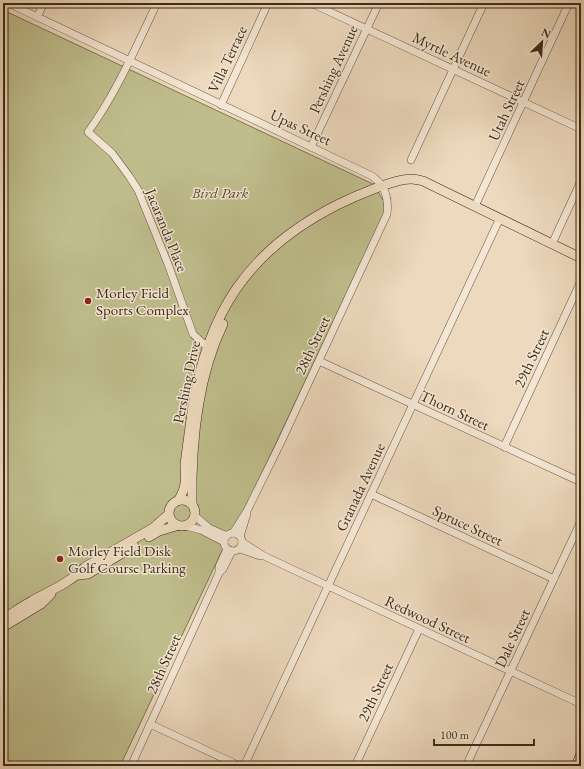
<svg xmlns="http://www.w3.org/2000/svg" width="584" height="769" viewBox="0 0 584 769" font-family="'EB Garamond',serif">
<rect width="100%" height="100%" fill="#edd9bd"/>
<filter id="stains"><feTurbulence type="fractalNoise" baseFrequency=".005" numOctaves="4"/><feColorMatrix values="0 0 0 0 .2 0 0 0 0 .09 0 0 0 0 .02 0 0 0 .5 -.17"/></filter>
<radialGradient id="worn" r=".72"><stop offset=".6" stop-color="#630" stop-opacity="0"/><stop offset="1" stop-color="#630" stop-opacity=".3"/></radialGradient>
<polygon fill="#bfbd8c" stroke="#7f7452" points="3,10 373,184 383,200 391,198 232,537 229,536 120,766 3,766"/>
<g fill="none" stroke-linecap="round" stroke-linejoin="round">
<defs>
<g id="minor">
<path d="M8 3 372 176C385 185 389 198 387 214L281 442 247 511 233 533"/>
<path d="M157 3C136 47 117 92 88 132L112 153 129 176 138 190 168 264 193 334 206 346"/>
<polyline points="311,3 581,129"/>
<polyline points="37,17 44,3"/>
<polyline points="221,105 268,3"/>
<polyline points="311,147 379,3"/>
<polyline points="411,160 484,3"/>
<polyline points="475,206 569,3"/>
<polyline points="552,244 581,181"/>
<polyline points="319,361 581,482"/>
<polyline points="504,447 581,281"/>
<polyline points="371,494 554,579"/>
<polyline points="195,516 209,528 227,536"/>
<polyline points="186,526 201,530 224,542"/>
<circle cx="233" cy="542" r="9"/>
<polyline points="240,536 247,514"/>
<polyline points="242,542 264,556 581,704"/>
<polyline points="240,549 260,556"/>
<polyline points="219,573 219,567 227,549"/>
<polyline points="150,724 240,766"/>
<polyline points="131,766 219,573 223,569 232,551"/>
<polyline points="244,766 500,218"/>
<polyline points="355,766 419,629"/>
<polyline points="466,766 581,521"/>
</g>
<g id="major">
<circle cx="182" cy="513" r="13"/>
<path d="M179 500C181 495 185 489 185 483 186 477 185 471 185 465 187 447 190 429 192 411 207 313 248 250 337 205 353 197 394 179 411 179 415 179 419 180 423 181L581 258"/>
<path d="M192 504C191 445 197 378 223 324"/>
<polyline points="149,537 159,531 176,526"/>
<polyline points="78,575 88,574 134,546"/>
<path d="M3 619C13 613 22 606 32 601 51 590 70 583 85 567L153 528 168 515"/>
<polyline points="3,627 41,604 51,594"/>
<polyline points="576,766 581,754"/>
</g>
</defs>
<use href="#minor" stroke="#6a5640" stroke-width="8"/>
<use href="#major" stroke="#3f2b17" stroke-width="10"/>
<use href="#minor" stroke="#f3e6d4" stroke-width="7"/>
<use href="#major" stroke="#edd9bd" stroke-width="9"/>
</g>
<g fill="#8f2418" stroke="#f3e6d4" stroke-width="1.5">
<circle cx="88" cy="301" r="4"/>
<circle cx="60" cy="559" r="4"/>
</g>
<g text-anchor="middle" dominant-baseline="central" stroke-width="3" stroke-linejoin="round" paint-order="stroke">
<g font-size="15" fill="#3f2b17" stroke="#f3e6d4">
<text transform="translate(452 54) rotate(25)">Myrtle Avenue</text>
<text transform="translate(227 59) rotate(-65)">Villa Terrace</text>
<text transform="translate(333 69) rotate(-65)">Pershing Avenue</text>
<text transform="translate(506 110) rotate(-65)">Utah Street</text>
<text transform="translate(301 127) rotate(25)">Upas Street</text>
<text transform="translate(167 230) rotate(68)">Jacaranda Place</text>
<text transform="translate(312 345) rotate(-65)">28th Street</text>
<text transform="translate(531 358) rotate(-65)">29th Street</text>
<text transform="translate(186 382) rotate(-78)">Pershing Drive</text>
<text transform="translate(455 410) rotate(25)">Thorn Street</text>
<text transform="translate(360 487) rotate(-65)">Granada Avenue</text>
<text transform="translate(468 525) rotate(25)">Spruce Street</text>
<text transform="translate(428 619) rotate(25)">Redwood Street</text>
<text transform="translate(512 638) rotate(-65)">Dale Street</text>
<text transform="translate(163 664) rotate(-66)">28th Street</text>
<text transform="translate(375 692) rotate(-65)">29th Street</text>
</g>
<g font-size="15" font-style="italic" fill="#59482e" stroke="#f3e6d4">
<text x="220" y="192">Bird Park</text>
</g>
<g font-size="15" fill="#3f2b17" stroke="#f3e6d4" text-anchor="start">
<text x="96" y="292">Morley Field<tspan x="96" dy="17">Sports Complex</tspan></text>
<text x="68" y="550">Morley Field Disk<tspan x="68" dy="17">Golf Course Parking</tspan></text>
</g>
</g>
<rect width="584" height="769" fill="none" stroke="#edd9bd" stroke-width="16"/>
<rect x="4" y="4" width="576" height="761" fill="none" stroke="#3f2b17" stroke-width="2"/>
<rect x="8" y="8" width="568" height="753" fill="none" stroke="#3f2b17"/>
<g transform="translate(542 42) rotate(25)" stroke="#f3e6d4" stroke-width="3" paint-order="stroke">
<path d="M0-3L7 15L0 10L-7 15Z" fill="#3f2b17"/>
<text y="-6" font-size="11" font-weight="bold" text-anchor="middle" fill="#3f2b17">N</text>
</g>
<path d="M434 739v6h100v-6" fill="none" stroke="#3f2b17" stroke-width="2"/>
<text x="440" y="739" font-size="12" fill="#3f2b17" stroke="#f3e6d4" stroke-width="3" paint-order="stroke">100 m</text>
<rect width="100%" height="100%" filter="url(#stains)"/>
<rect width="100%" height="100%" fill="url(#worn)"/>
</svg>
